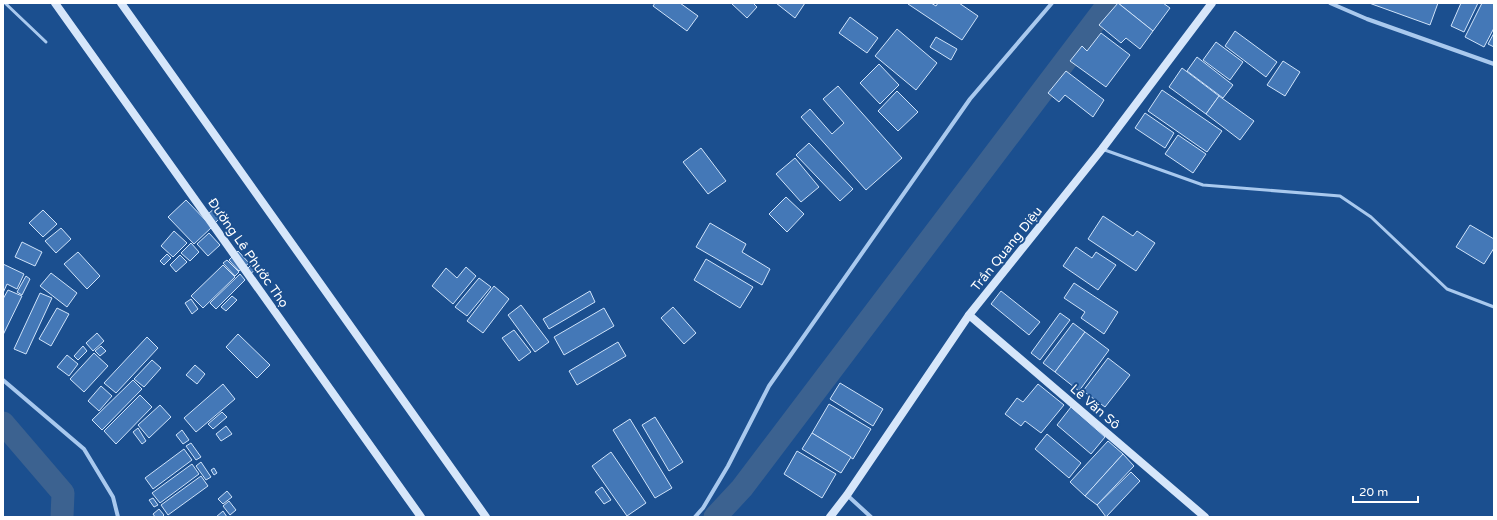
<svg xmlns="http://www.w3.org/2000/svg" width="1497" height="520" viewBox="0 0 1497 520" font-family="'Varela Round',sans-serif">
<rect width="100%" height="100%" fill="#1b4f8f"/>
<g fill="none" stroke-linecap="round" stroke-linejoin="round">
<g stroke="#3c6290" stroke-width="23">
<polyline points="3,423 63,493 62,517"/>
<polyline points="715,517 742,488 1109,3"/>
</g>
</g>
<g fill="#4478b7" stroke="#cfe3fa">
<polygon points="655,3 680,3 698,16 687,31 653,6"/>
<polygon points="731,3 753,3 757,7 747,18"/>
<polygon points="776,3 805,3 795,18"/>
<polygon points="909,3 931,3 936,6 938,3 959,3 978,16 962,40 908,4"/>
<polygon points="1118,3 1163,3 1170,8 1153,31"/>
<polygon points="1118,3 1153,31 1140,49 1126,38 1121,43 1099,25"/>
<polygon points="1369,3 1438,3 1430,25"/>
<polygon points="1461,3 1478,3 1464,32 1451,26"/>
<polygon points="1482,3 1494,3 1494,28 1484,47 1465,37"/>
<polygon points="850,17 878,38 867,53 839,33"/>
<polygon points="897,29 937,63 916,90 875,56"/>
<polygon points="1235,31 1277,62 1266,77 1225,46"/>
<polygon points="1101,33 1130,55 1106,87 1070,61 1082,46 1087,51"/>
<polygon points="1494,33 1494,47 1488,44"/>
<polygon points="936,37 957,49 951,60 930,47"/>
<polygon points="1216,42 1243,62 1230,80 1203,60"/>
<polygon points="1197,57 1233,85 1223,98 1187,71"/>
<polygon points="1283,61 1300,72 1285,96 1267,85"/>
<polygon points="879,64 899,85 880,104 860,83"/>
<polygon points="1182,68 1219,96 1206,114 1169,87"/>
<polygon points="1066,71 1104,100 1093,117 1065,95 1059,102 1048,93"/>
<polygon points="838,86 902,158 866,190 801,117 810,109 832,134 844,123 823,99"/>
<polygon points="1162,90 1222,131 1207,152 1148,111"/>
<polygon points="897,91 918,112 898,131 878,111"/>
<polygon points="1219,96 1254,121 1240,140 1206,114"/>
<polygon points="1145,113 1174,133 1165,148 1135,128"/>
<polygon points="1178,135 1206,154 1193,173 1165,154"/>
<polygon points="809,143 853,189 840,201 796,155"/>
<polygon points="701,148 726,181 708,194 683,162"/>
<polygon points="795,158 819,187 801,202 776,174"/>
<polygon points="786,197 804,214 787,232 769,214"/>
<polygon points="186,200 212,227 194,244 168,217"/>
<polygon points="216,207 223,215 215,223 208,214"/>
<polygon points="43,210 57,224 43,237 29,223"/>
<polygon points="1103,216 1133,236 1137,231 1155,243 1136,271 1088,239"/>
<polygon points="710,223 746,244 742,252 770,269 762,285 696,247"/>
<polygon points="1470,225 1494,239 1494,248 1484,264 1456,247"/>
<polygon points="61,228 71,239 56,253 45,241"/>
<polygon points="174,231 187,243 173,257 161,246"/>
<polygon points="209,233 220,245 208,256 197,244"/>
<polygon points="22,242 42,252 35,266 15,257"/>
<polygon points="191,243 199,252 190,261 181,253"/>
<polygon points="1076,247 1092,258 1096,252 1116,265 1098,290 1063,266"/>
<polygon points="238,251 249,263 239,271 229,260"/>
<polygon points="78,252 100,276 87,289 64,264"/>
<polygon points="167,254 171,258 164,265 160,261"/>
<polygon points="180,255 187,262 176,272 170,265"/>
<polygon points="706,259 753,287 740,308 694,280"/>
<polygon points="227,260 239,272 235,276 223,263"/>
<polygon points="253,263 257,268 247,277 243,273"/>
<polygon points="3,264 24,274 17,289 7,284 3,293"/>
<polygon points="223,265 235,277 203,308 191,296"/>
<polygon points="466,267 476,276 453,304 432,286 446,268 457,278"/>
<polygon points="51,273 77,293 67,307 40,286"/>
<polygon points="240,274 245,280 216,309 210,303"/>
<polygon points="26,276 30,279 22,295 17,292"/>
<polygon points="479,278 491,287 467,316 455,307"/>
<polygon points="1074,283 1118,312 1104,334 1081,318 1085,312 1064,298"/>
<polygon points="494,286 509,299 483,333 467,321"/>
<polygon points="8,290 22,296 3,335 3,299"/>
<polygon points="590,291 595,302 549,329 543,319"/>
<polygon points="1001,291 1040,322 1029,335 991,304"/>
<polygon points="40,293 52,298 26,354 14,349"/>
<polygon points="232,296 237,300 226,311 221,307"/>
<polygon points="191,299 198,309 192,314 185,303"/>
<polygon points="521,305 549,342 535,352 508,315"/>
<polygon points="673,307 696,333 684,344 661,318"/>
<polygon points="57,308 69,314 51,346 39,339"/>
<polygon points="604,308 614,326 564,355 554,337"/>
<polygon points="1060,313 1070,320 1040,360 1031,353"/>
<polygon points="1073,323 1085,332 1055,372 1043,363"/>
<polygon points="514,330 531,352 519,361 502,338"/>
<polygon points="1085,332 1109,350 1079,391 1055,372"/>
<polygon points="97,333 104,341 93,351 86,343"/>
<polygon points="238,334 270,365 257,378 226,347"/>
<polygon points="147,337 158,348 116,393 104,383"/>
<polygon points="618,342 626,356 577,385 569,371"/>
<polygon points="83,346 87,351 78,360 74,356"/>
<polygon points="101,346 106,351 100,356 95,351"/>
<polygon points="94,353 108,366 84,392 70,379"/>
<polygon points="67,355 78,364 69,376 57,367"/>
<polygon points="1108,358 1130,375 1105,407 1083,391"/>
<polygon points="152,360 161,368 144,387 134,379"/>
<polygon points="195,365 205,374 197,384 186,375"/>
<polygon points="133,380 142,389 102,430 92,420"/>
<polygon points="840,383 883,409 873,426 830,399"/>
<polygon points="223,384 235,399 196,432 184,418"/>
<polygon points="1038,384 1064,405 1041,433 1025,421 1021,426 1005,414 1017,398 1023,402"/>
<polygon points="101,386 112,396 99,411 88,401"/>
<polygon points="140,395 152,407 116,444 104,431"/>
<polygon points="829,404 871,429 853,459 812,433"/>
<polygon points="160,405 171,417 149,438 138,425"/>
<polygon points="1071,407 1105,437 1091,454 1057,425"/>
<polygon points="222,412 227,417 213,429 208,424"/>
<polygon points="655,417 683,462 669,471 642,425"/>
<polygon points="630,419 672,488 655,498 613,430"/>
<polygon points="226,426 232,434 221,441 216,434"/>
<polygon points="138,428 146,441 142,444 133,432"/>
<polygon points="182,430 189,440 183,444 176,435"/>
<polygon points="812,433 851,457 841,473 802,449"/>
<polygon points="1047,434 1081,463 1069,478 1035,449"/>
<polygon points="1108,441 1123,454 1085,496 1070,482"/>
<polygon points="191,443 201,457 196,460 186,446"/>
<polygon points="184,449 192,460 153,489 145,478"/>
<polygon points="797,451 836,474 822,498 784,474"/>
<polygon points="611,452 646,503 627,516 592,466"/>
<polygon points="1123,454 1134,466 1097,505 1085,496"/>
<polygon points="201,462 211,477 206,480 196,466"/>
<polygon points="192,464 199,474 160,503 152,493"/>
<polygon points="214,468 217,473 214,475 211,470"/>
<polygon points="1131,472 1140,481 1106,517 1097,505"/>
<polygon points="201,476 208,486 168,515 161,505"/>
<polygon points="602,487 611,500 604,504 595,492"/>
<polygon points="227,491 232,497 223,504 218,499"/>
<polygon points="153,498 158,505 154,507 149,500"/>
<polygon points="229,501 236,510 230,515 223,506"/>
<polygon points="159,509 164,515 162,517 155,517 153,514"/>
<polygon points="223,511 227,517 216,517"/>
</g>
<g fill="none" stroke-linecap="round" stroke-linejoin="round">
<g stroke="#a9c9ee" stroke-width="3">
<polyline points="5,3 46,42"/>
<polyline points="1102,149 1203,185 1340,196 1371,217 1447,289 1494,307"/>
</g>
<g stroke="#a9c9ee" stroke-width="4">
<polyline points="1330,3 1367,19 1494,64"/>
<polyline points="3,380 84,449 113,497 118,517"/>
<polyline points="847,495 871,517"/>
<polyline points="695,517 703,508 728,466 769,386 970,99 1052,3"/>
</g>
<g stroke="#d6e6fa" stroke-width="8">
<polyline points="55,3 421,517"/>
<polyline points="121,3 486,517"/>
<polyline points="969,315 1205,517"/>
<polyline points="830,517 847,495 969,315 1102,149 1212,3"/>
</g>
</g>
<g text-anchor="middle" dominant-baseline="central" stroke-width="4" stroke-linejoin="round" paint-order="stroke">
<g font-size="13" fill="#fff" stroke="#1b4f8f">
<text transform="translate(1007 249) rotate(-51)">Trần Quang Diệu</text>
<text transform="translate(248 253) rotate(55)">Đường Lê Phước Thọ</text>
<text transform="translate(1095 407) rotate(41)">Lê Văn Sô</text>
</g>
</g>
<rect width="1497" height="520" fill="none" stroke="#ffffff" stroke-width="8"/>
<path d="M1353 496v6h65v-6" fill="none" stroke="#ffffff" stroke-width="2"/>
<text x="1359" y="496" font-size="12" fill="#ffffff" stroke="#1b4f8f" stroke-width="3" paint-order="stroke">20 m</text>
</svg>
